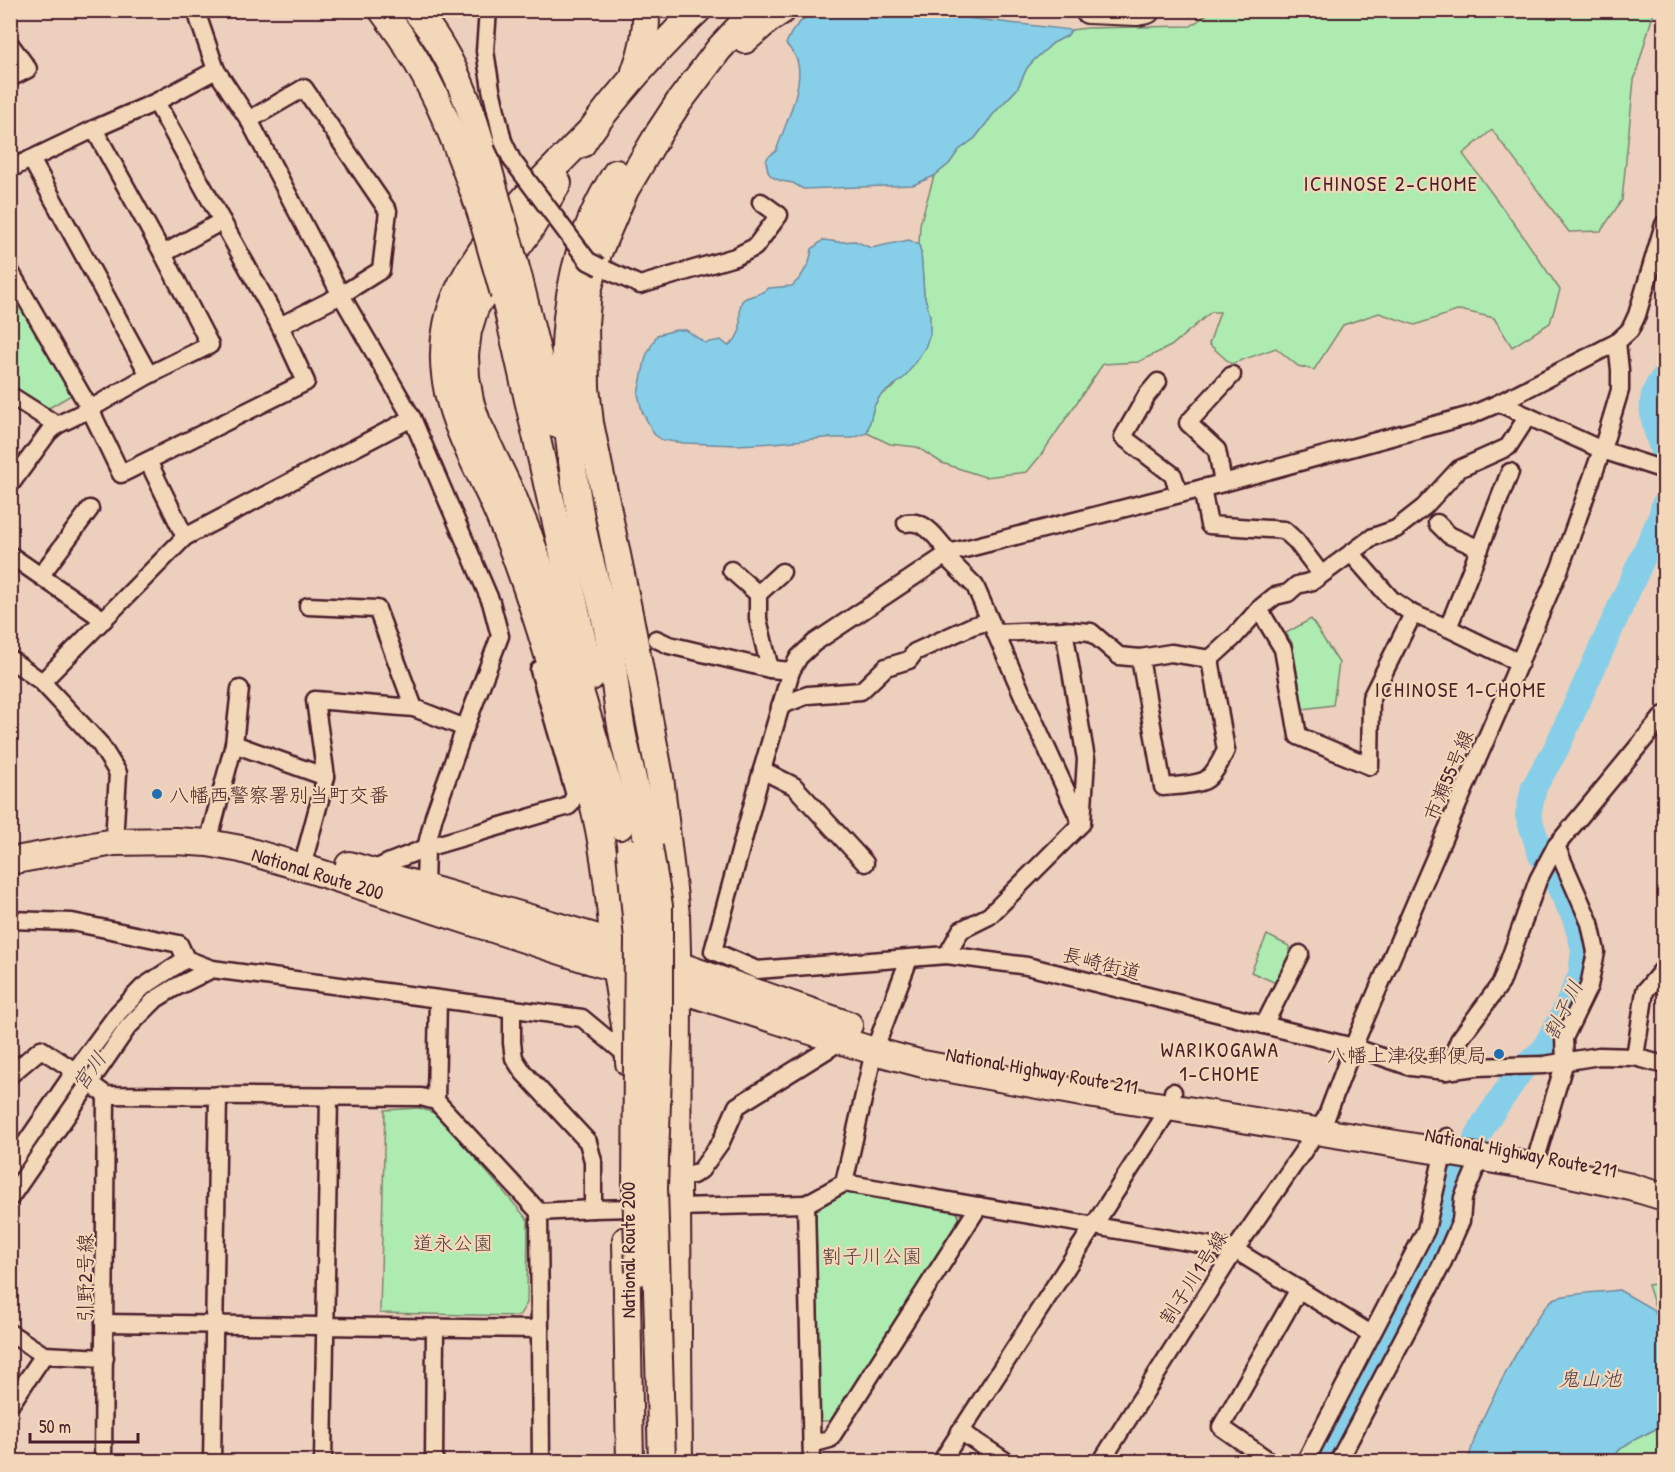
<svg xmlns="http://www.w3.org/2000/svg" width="1675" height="1472" viewBox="0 0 1675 1472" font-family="'Patrick Hand','Klee One',sans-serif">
<rect width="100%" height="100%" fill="#edcfbe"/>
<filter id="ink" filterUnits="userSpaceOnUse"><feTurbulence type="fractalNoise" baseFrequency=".0167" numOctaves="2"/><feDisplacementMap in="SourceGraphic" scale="12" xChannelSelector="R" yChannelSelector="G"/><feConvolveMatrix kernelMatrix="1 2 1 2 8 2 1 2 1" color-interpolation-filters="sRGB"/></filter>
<g filter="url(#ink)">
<g fill="#aeebb1" stroke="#7c856e" stroke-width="1.5">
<polygon points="1213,10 1654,11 1634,80 1622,200 1601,231 1569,232 1492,130 1463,154 1523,236 1560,290 1550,323 1512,347 1494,318 1460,310 1415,325 1379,313 1343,325 1314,370 1298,366 1276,348 1231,364 1209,344 1220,312 1211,312 1171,346 1138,362 1103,364 1041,455 1027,472 985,477 942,463 917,447 890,444 867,433 874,406 880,396 895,386 930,316 924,294 921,253 919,245 920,224 934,176 949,164 959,150 975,138 995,112 1017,89 1027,68 1034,60 1053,43 1067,36 1071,30 1087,28 1191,26"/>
<polygon points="10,288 73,394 47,409 11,386"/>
<polygon points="1311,619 1339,663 1333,705 1303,709 1292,643 1286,633"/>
<polygon points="1267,935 1289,946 1289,959 1276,983 1251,972"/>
<polygon points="419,1108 437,1114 528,1220 527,1303 519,1316 380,1313 385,1110"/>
<polygon points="844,1192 956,1211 961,1222 831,1421 818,1421 816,1211"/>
<path d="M1664 1283V1461L1610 1462C1621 1444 1636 1439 1654 1430L1663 1332 1648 1285Z"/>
</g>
<g fill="#87cfe8" stroke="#6f899c" stroke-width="1.5">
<path d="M815 11H926L967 18 1071 30 1067 36 1053 43 1034 60 1027 68 1017 89 995 112 975 138 959 150 949 164 934 176 913 185 803 189 793 183 781 181 772 177 768 172 766 161 768 157 776 151C784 128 803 88 798 64 797 56 791 50 786 44 792 28 801 20 815 11Z"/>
<polygon points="823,240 839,242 855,241 871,248 909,240 919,245 921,253 924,294 930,316 930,334 925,348 905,377 880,396 874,406 867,433 853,438 824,438 774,443 736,445 684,443 662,440 654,434 642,411 638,394 646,356 657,335 676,330 686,330 705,343 721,340 728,346 735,340 740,330 740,307 742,301 746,298 761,293 769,288 792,286 800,278 809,263 812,249"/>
<path d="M1619 1290 1654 1310 1663 1332 1664 1386 1663 1417 1659 1427C1640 1438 1622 1442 1610 1461H1468C1472 1447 1476 1431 1483 1418 1492 1398 1539 1306 1554 1299 1565 1293 1605 1292 1619 1290Z"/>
</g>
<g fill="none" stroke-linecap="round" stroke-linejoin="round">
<g stroke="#87cfe8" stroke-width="26">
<path d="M1664 378C1643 400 1656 429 1664 454"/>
<path d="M69 1099C95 1060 121 1021 154 987"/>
<polyline points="1326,1462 1373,1362 1443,1229 1449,1195 1484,1124 1521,1070 1543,1051 1564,1013 1581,975 1584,949 1575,918 1554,876 1541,855 1528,815 1534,787 1556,749 1661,517 1664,505"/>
</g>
<defs>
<g id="minor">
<polyline points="198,10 199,20 216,70 249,120 341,295 412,418 491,602 500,636 465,728 434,816 426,848 425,887"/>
<polyline points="488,10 485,51 491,89 503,141"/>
<polyline points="10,44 28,69 10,78"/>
<polyline points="249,120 304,88 388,211 381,270 341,295 280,326"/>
<polyline points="31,159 149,375"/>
<polyline points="10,169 94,129 156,102 216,70"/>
<polyline points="1664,224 1637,315 1630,330 1617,342 1499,403 1471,415 1223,483 949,553 814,643 799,657 791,671 762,770 713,951 757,970 947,955 1027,966 1353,1047 1411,1067 1446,1071 1476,1067 1544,1065 1599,1056 1635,1057 1664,1065"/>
<polyline points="163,254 222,221"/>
<polyline points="600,267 640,285 735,257 755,247 779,215 761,202"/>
<polyline points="10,271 90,409 121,474 306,382 280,326 156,102"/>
<polyline points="1158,382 1147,395 1123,437 1173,475 1179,493"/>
<polyline points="10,395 57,425 90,409 149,375 210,345 163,254 94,129"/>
<polyline points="1499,403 1602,450 1664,470"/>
<polyline points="148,461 185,537"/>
<polyline points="1223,483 1217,450 1188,423 1232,375"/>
<polyline points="10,485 48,433 57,425"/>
<polyline points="1202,488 1209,525 1284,530 1296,541 1321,574"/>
<path d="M906 523C926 519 938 540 949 553"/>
<polyline points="1437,523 1449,535 1480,549"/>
<polyline points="10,555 104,620"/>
<polyline points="945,556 975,586 1031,714 1081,823"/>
<polyline points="731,570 758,594"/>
<polyline points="41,575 90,509"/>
<polyline points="308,606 377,609 414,708 465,728"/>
<polyline points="1259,609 1283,649 1298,736 1370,766 1371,698 1413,614 1391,599 1351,553"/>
<polyline points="1413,614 1448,628 1520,663"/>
<polyline points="1448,628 1510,472"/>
<polyline points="996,633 1064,630 1091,632 1119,656 1140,658 1171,653 1210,659"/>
<polyline points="656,639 669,645 770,669 791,671"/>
<path d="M1140 658 1163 787C1174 786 1199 785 1207 779 1216 772 1221 760 1226 750L1210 659"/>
<polyline points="10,659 42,682 100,744 118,773 114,842"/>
<polyline points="1210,659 1234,637 1259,609 1275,596 1288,593 1297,585 1313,581 1373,537 1396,529 1424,507 1459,469 1508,447 1528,416"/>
<polyline points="770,669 758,619 758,594 782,572"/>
<polyline points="42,682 185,537 412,418"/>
<polyline points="240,689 234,744 326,777 315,700 414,708"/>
<polyline points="780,706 808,695 861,691 886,667 909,660 915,652 972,626 990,621"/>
<polyline points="762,770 794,786 865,863"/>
<polyline points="208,843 234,744"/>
<polyline points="302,867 326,777"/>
<polyline points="368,872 390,862 426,848 569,806 575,795 539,670"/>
<polyline points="10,920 72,922 179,944 186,959 212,969 582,1018 629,1057"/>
<polyline points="947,955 961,930 989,916 1082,823 1086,759 1064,630"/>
<polyline points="512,1009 512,1043 514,1058 523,1072 588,1142 593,1161 593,1209"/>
<polyline points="1264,1025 1300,954"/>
<polyline points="1635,1057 1645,991 1664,968"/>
<polyline points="1446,1071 1459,1040 1501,983 1538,880 1556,846 1664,715"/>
<polyline points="10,1075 41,1049 75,1071 77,1074 106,1095 421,1097 436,1101 539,1212"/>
<polyline points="436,1101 438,999"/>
<polyline points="10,1166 75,1071 118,1013 143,987 186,959"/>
<polyline points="1538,1167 1538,1152 1565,1061 1564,1038 1589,986 1596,952 1590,923 1556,846"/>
<polyline points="678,1175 693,1175 701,1170 721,1142 737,1106 830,1048 837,1039"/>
<polyline points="844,1183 1235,1250 1371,1334"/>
<polyline points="10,1198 128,1027 156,999 174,988 212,969"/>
<polyline points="104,1323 540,1329"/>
<polyline points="10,1333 44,1355"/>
<polyline points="10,1405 44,1355 105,1358"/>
<polyline points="960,1431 1007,1462"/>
<polyline points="812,1444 830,1439 979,1206"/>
<polyline points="103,1462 106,1095"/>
<polyline points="212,1462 218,1095"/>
<polyline points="323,1462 329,1096"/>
<polyline points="434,1462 435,1328"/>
<polyline points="541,1462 539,1212 593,1209 806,1204"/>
<polyline points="812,1462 806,1204 844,1183 874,1051 909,959"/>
<polyline points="941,1462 1171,1106 1173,1092"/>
<polyline points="1101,1462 1235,1250 1326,1118 1353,1047 1560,568 1602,450 1620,390 1620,370 1617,342"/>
<polyline points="1271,1462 1221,1427 1299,1289"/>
<polyline points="1305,1462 1426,1230 1447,1137"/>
<polyline points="1338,1462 1441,1266 1461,1221 1463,1198 1481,1156"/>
</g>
<g id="highway">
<path d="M382 10C389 20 397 30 404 41 438 92 460 152 480 210"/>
<path d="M415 10C461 63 478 130 496 196"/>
<polyline points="1088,10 1137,12 1147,10"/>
<polyline points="745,40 768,20 783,10"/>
<path d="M635 71C643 51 647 32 646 10"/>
<path d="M590 131C540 183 461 253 447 325 434 388 463 438 489 493 502 521 513 549 523 578 538 620 550 662 563 704 574 739 587 775 595 811 607 862 611 915 616 967 618 997 629 1033 629 1063"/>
<path d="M582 144C591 129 602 116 612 103 639 70 667 39 698 10"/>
<path d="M616 173C549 277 560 396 580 513 586 552 599 589 607 628 614 665 616 704 624 741 632 776 641 812 649 847"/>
<polyline points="558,183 529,231 486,290 475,308 468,331 465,355 466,377 470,401 477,422 513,497 529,536 543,576 583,701 620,826"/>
<polyline points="519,279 555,424"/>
<polyline points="504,294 591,677"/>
<polyline points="10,861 114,842 175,841 208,843 241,849 302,867 678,989 874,1051 923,1064 1076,1092 1538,1167 1631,1187 1664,1197"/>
<polyline points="349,865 615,943 849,1025"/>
<polyline points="626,1240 630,1462"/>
<polyline points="679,1462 677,1208 678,989 676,915 660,777 631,623 590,423 586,388 585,323 588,291 598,253 625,190 660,131 679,102 719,49 755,10"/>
</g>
</defs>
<use href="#minor" stroke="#4a1f2b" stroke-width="21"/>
<use href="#highway" stroke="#4a1f2b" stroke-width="30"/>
<use href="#minor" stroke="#f2d7b9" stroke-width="16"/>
<use href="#highway" stroke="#f2d7b9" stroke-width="26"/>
<defs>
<polyline id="minor-bridge" points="503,141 512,160 588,261 600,267"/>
<g id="highway-bridge">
<polyline points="496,196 519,279"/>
<polyline points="480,210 504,294"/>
<polyline points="649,847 659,906 659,1045 654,1188 662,1462"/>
<polyline points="630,852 638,939 636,1187 639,1272"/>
</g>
</defs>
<use href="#minor-bridge" stroke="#4a1f2b" stroke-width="21" stroke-linecap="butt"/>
<use href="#highway-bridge" stroke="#4a1f2b" stroke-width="30" stroke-linecap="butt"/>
<use href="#minor-bridge" stroke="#f2d7b9" stroke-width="16"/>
<use href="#highway-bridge" stroke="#f2d7b9" stroke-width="26"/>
</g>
</g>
<g fill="#1f6fb2" stroke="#f2d7b9" stroke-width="2">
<circle cx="157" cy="794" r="6"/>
<circle cx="1499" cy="1054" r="6"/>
</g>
<g text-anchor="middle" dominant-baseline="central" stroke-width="4.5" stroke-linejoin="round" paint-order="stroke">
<g font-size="20" fill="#4a1f2b" stroke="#f2d7b9">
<text transform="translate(1448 775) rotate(-67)">市瀬55号線</text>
<text transform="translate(318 873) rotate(17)">National Route 200</text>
<text transform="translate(1102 963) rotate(14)">長崎街道</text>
<text transform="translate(1042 1070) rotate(10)">National Highway Route 211</text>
<text transform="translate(1521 1152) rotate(11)">National Highway Route 211</text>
<text transform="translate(627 1250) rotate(-90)">National Route 200</text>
<text transform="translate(1193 1277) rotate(-57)">割子川1号線</text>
<text transform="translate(84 1278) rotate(-90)">引野2号線</text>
</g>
<g font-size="20" fill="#4a1f2b" stroke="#f2d7b9" text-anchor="start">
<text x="169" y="794">八幡西警察署別当町交番</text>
<text x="1487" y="1054" text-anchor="end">八幡上津役郵便局</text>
</g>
<g font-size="20" fill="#593e3f" stroke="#f2d7b9">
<text x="453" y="1242">道永公園</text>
<text x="872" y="1255">割子川公園</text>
</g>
<g font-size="21" letter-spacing="1.5" fill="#4a1f2b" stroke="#f2d7b9">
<text x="1391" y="183">ICHINOSE 2-CHOME</text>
<text x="1461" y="689">ICHINOSE 1-CHOME</text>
<text x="1220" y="1049">WARIKOGAWA<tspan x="1220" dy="24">1-CHOME</tspan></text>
</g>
<g font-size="21" font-style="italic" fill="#564251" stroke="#f2d7b9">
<text transform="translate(1563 1010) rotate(-64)">割子川</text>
<text transform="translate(89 1071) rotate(-55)">宮川</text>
<text x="1590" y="1378">鬼山池</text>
</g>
</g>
<rect width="1675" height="1472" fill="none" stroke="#f2d7b9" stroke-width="36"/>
<rect x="18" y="18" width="1639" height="1436" fill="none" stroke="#4a1f2b" stroke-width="2" filter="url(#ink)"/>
<path d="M30 1433v9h108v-9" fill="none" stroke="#4a1f2b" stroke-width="3"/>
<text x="39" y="1433" font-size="18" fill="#4a1f2b" stroke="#f2d7b9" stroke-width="4.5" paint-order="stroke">50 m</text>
</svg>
